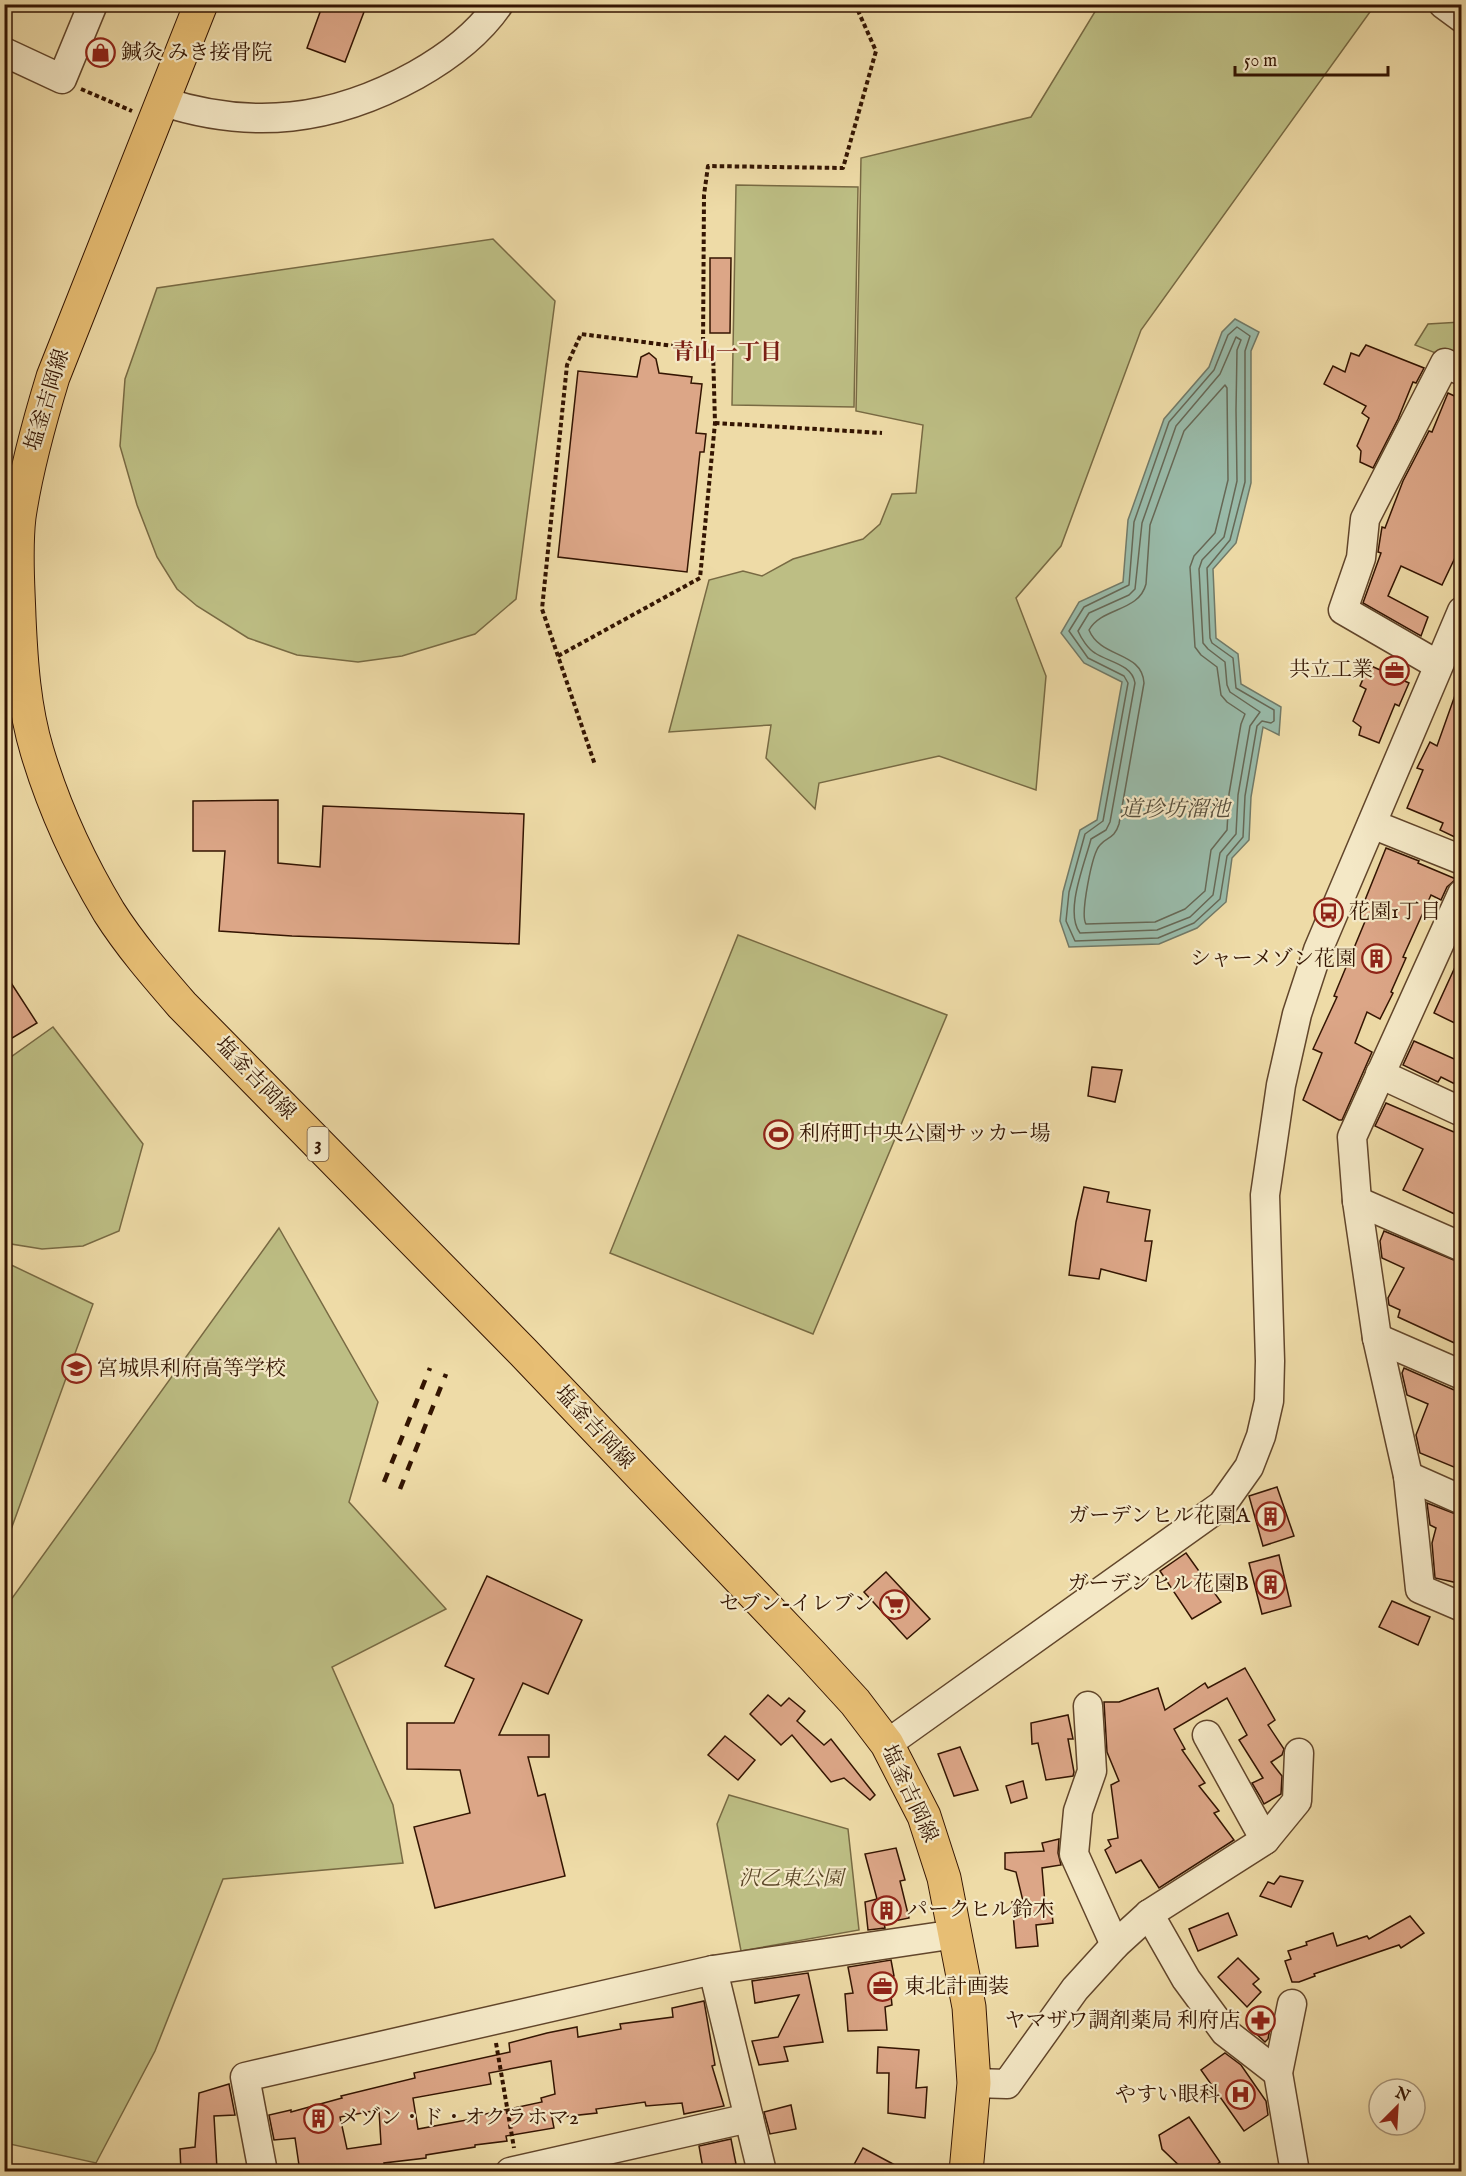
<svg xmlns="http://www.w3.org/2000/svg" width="1466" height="2176" viewBox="0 0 1466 2176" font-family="'IM FELL English','Noto Serif JP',serif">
<rect width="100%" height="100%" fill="#eedba7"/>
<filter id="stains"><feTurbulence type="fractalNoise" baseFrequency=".00333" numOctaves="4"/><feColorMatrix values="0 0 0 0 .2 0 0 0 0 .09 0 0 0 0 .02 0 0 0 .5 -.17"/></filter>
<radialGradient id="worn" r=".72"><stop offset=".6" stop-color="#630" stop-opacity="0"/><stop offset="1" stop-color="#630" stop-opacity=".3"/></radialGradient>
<g fill="#bdbe84" stroke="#786a43" stroke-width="1.5">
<polygon points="1099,5 1375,5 1141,330 1061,546 1016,598 1046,676 1036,790 939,756 819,783 815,809 766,758 771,725 669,732 709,580 743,571 762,576 793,559 863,539 880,524 892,494 916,493 923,425 856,411 861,158 1031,117"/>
<polygon points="736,185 858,187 854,407 732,405"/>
<polygon points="493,239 555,301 516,599 475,634 402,656 358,662 297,655 248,638 197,606 177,589 157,557 137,505 120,446 125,379 157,288"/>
<polygon points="1461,322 1461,363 1415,345 1428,324"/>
<polygon points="738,935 947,1015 813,1334 610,1253"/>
<polygon points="53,1027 143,1144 119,1231 83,1246 42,1249 5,1243 4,1062"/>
<polygon points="279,1228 378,1402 349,1502 446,1609 332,1667 393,1805 403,1863 223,1879 155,2051 96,2163 5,2143 5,1608"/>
<polygon points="5,1262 93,1304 5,1546"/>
<polygon points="729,1795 848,1829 859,1930 741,1951 717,1824"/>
</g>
<polygon fill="#9ba" stroke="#717967" stroke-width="1.5" points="1235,319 1259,332 1251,351 1251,483 1236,543 1213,569 1216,638 1238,654 1241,684 1281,707 1279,735 1263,727 1251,797 1249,840 1232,858 1226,902 1197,928 1159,944 1069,947 1060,921 1063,892 1080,830 1097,820 1122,682 1084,663 1061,633 1079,602 1123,582 1128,520 1164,419 1209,367 1222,332"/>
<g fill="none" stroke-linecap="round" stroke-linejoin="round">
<g stroke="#666856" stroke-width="1.5">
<polygon points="1237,327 1250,336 1245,351 1245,482 1230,540 1207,568 1210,638 1212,643 1233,658 1236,688 1274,710 1274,721 1271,723 1262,721 1257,726 1245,796 1243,837 1227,856 1220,899 1194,923 1158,938 1075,941 1066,921 1069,892 1085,834 1103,821 1128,683 1124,676 1088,658 1069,631 1084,607 1129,585 1134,522 1169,422 1214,370 1228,335"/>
<path d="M1236 337 1241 340 1237 350 1236 410 1237 481 1224 537 1202 560 1199 569 1203 643 1208 649 1225 662 1227 685 1230 692 1260 712 1250 726 1238 795 1236 834 1220 853 1213 895 1190 917 1157 930 1080 933C1064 912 1085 863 1091 839L1106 830 1110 822 1135 683C1132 664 1108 662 1095 653 1088 649 1081 638 1078 631L1089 613 1129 595 1135 589 1142 523 1176 426 1220 374Z"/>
<path d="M1225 385 1227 388 1228 480 1215 533 1194 556 1190 567 1195 647 1201 655 1217 667 1221 695 1227 702 1245 714 1241 724 1229 794 1227 830 1211 850 1205 891 1185 909 1155 922 1086 924C1080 915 1092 853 1100 845 1107 836 1114 840 1119 824L1144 683C1142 651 1101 659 1089 630 1102 607 1139 612 1146 584L1150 525 1184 431Z"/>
</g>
</g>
<g fill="#dca687" stroke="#341502" stroke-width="1.5" fill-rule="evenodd">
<polygon points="323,4 367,4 345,62 307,48"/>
<polygon points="710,258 731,258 730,333 710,333"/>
<polygon points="1366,345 1424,368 1416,383 1413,382 1398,419 1373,468 1360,462 1361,451 1357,446 1369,418 1362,413 1366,406 1324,384 1333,366 1345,372 1351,353 1359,356"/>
<polygon points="649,353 656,359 659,373 692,377 691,383 702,384 696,433 706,434 704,452 700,452 687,572 558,557 578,371 637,377 641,357"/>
<polygon points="1448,393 1461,399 1461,545 1442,585 1401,566 1388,596 1428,617 1421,636 1363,603 1381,553 1378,552 1382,527 1385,528 1403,481 1429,431 1432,432"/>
<polygon points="1369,665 1409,683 1399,706 1395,704 1379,743 1359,735 1361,727 1353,721 1366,689 1360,686"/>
<polygon points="1459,684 1461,685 1461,840 1440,830 1443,823 1407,808 1423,770 1417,768 1430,742 1437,746"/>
<polygon points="278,800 278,863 320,867 323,806 524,814 519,944 292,936 219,931 225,851 193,851 193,801"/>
<polygon points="1386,848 1419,861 1418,863 1456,879 1447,887 1441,900 1431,895 1403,957 1406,958 1391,992 1393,993 1380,1019 1367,1012 1355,1043 1372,1052 1342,1120 1339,1120 1303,1100 1322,1053 1313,1049 1337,997 1334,996 1366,919 1359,915"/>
<polygon points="1461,954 1461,1026 1434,1013"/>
<polygon points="4,972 37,1023 4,1043"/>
<polygon points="1414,1041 1461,1062 1461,1087 1441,1077 1438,1082 1403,1065"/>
<polygon points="1092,1067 1122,1070 1115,1102 1088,1096"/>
<polygon points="1386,1103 1461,1135 1461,1217 1403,1190 1423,1149 1375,1126"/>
<polygon points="1084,1187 1109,1192 1107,1202 1150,1210 1145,1241 1152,1241 1146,1281 1101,1269 1099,1279 1069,1275 1076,1222"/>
<polygon points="1384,1231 1461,1263 1461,1346 1398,1317 1400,1310 1389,1305 1388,1298 1404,1268 1382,1258 1380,1241"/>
<polygon points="1404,1368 1461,1393 1461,1470 1420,1453 1416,1435 1428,1404 1407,1395 1402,1373"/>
<polygon points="1277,1487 1294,1536 1263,1546 1249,1496"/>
<polygon points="1427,1503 1461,1516 1461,1572 1458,1583 1435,1578 1432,1543 1436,1528 1430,1525"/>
<polygon points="1186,1553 1221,1602 1192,1619 1160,1571"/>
<polygon points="1279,1555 1291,1606 1262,1614 1249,1563"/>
<polygon points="886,1572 930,1619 907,1639 864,1592"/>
<polygon points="487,1576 582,1620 548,1694 523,1683 499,1735 549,1735 549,1757 528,1757 538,1796 545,1794 565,1876 435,1908 414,1827 470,1813 460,1770 407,1769 407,1723 454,1723 474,1679 445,1666"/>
<polygon points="1392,1601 1430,1617 1418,1645 1379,1627"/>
<polygon points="1245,1668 1275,1720 1268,1725 1284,1749 1282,1755 1271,1762 1282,1776 1281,1794 1264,1804 1261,1798 1252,1783 1263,1778 1239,1740 1247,1735 1227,1698 1174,1729 1185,1749 1182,1750 1205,1783 1199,1786 1219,1811 1214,1813 1234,1840 1159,1888 1141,1860 1116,1873 1105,1850 1111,1846 1108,1840 1118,1838 1111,1785 1119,1781 1107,1752 1104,1702 1119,1702 1158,1688 1165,1710 1205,1683 1208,1688"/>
<polygon points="768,1695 781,1706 789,1698 805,1711 797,1721 824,1745 831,1739 875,1795 870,1800 844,1778 831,1782 792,1735 781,1745 750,1714"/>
<polygon points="1068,1715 1073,1739 1068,1739 1074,1772 1073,1776 1046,1780 1038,1743 1032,1744 1031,1723"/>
<polygon points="725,1736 755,1760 738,1780 708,1755"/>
<polygon points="960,1747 978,1790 954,1796 938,1754"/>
<polygon points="1023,1781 1027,1798 1011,1803 1006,1786"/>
<polygon points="1059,1839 1058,1853 1061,1865 1042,1868 1045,1904 1051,1903 1053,1923 1036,1925 1038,1946 1016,1948 1012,1902 1023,1901 1016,1872 1005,1869 1005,1853 1044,1851 1042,1843"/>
<polygon points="896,1848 905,1880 900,1881 909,1918 884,1923 885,1928 868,1930 865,1902 877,1899 865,1854"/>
<polygon points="1280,1876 1303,1881 1291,1907 1260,1896 1268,1882 1274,1884"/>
<polygon points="1228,1913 1237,1935 1198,1951 1189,1929"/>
<polygon points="1410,1916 1424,1933 1401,1948 1399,1945 1314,1974 1315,1976 1299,1982 1292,1982 1285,1961 1291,1959 1288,1951 1307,1945 1306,1942 1333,1933 1337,1946 1367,1936 1369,1939"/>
<polygon points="1238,1958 1259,1979 1253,1984 1261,1992 1247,2007 1218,1977"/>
<polygon points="891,1960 894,1976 889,1977 892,2005 885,2007 887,2030 848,2031 845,1994 853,1993 848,1967"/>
<polygon points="808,1973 823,2042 784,2047 788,2061 759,2065 752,2041 778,2037 799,1995 755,2003 752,1981"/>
<path d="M704 2001 715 2065 712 2066 724 2106 684 2114 682 2103 646 2106 645 2102 596 2109 597 2113 552 2118 554 2128 506 2136 507 2141 475 2145V2147L426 2155V2158L384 2163 385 2168 355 2172H300L295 2138 274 2140 269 2115 291 2110V2112L342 2098 341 2096 415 2078 414 2073 510 2052 509 2043 547 2033 577 2027 578 2037 621 2029 620 2024 673 2017 672 2008ZM551 2061 555 2094 541 2098 542 2102 471 2117 472 2119 418 2129 413 2098 491 2084 489 2073ZM379 2110 381 2144 347 2149 340 2117Z"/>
<polygon points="1264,2010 1272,2018 1268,2039 1265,2042 1251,2029 1251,2023"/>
<polygon points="878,2047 919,2050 916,2088 927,2087 925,2118 888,2113 889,2073 877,2073"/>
<polygon points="1225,2053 1241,2065 1266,2101 1268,2115 1244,2131 1201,2070"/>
<polygon points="229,2084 235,2115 214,2116 217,2169 181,2172 180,2149 195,2147 199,2093"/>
<polygon points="791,2105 796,2129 770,2134 764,2112"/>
<polygon points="1189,2117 1220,2162 1208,2172 1186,2172 1162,2149 1159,2135"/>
<polygon points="731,2139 736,2164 703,2169 699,2146"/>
<polygon points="863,2148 908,2172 850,2172"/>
</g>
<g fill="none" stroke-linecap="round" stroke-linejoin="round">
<defs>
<g id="minor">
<polyline points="1443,4 1462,18"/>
<polyline points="4,52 62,79 93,4"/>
<path d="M161 101C252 131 333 121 416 75 448 57 478 35 499 4"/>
<polyline points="1438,665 1343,610 1361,558 1365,519 1445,363 1462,371"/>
<polyline points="1372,824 1462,860"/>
<polyline points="1462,894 1352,1137 1357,1201 1377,1338 1408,1476 1420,1589 1462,1607"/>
<polyline points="1380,1074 1462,1112"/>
<polyline points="1357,1201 1462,1247"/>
<polyline points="1377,1338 1462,1375"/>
<polyline points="1408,1476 1462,1500"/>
<polyline points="1088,1706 1092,1771 1078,1811 1074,1854 1115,1945"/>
<polyline points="1207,1735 1265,1840"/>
<polyline points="887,1744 1222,1505 1249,1467 1261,1436 1269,1401 1270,1361 1265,1195 1281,1085 1297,1014 1318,950 1462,611"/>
<polyline points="1149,1914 1186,1979 1225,2032 1278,2073"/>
<polyline points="713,1970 762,2172"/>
<polyline points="1292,2004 1278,2073 1295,2172"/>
<polyline points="974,2083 1007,2084 1075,1989 1115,1945 1149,1914 1265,1840 1297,1801 1299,1753"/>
<polyline points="263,2172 245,2077 713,1970 956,1934"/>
<polyline points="510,2172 749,2118"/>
</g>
<path id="major" d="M201 4 53 377C39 423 26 469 19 517 15 551 18 584 19 617 21 662 24 708 37 751 54 808 79 862 109 912 130 945 156 975 182 1005L523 1352 811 1654 855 1702 887 1744 924 1816 944 1878 969 2007 974 2083 966 2172"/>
</defs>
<use href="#minor" stroke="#62462b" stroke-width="31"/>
<use href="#major" stroke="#341502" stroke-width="35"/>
<g stroke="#341502" stroke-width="4" stroke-dasharray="4.5 3" stroke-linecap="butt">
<polyline points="81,89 132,111"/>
<polyline points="703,349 704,195 708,166 843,168 876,51 855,4"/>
<polyline points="715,423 882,433"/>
<polyline points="558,656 700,578 715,423 713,351 581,334 567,365 542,609 595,765"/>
<polyline points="496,2043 514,2148"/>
</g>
<use href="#minor" stroke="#f4e8c6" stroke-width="28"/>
<use href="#major" stroke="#e7be74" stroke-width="33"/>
<g stroke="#341502" stroke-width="4.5" stroke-dasharray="10 10" stroke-linecap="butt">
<polyline points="384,1482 430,1368"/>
<polyline points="400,1489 446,1374"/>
</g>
</g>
<defs>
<symbol id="shop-ring" viewBox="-11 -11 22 22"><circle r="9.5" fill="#f4e8c6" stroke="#8f2418" stroke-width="1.5"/><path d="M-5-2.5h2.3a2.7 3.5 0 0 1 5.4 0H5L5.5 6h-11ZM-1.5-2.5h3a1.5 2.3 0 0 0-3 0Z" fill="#8f2418"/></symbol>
<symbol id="office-ring" viewBox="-11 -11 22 22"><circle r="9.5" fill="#f4e8c6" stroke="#8f2418" stroke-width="1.5"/><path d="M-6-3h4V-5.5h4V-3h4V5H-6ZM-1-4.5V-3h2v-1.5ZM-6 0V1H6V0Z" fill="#8f2418"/></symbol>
<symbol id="bus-ring" viewBox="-11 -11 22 22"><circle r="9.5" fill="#f4e8c6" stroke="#8f2418" stroke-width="1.5"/><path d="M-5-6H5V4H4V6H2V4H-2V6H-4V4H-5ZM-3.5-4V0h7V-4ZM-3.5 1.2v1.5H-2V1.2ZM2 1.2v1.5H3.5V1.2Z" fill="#8f2418"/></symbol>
<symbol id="building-ring" viewBox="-11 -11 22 22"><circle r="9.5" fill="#f4e8c6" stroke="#8f2418" stroke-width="1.5"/><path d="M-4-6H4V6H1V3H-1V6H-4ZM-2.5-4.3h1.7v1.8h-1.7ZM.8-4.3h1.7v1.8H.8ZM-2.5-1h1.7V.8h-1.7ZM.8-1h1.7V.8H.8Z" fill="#8f2418"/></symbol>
<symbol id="stadium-ring" viewBox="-11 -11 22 22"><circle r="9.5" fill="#f4e8c6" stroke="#8f2418" stroke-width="1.5"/><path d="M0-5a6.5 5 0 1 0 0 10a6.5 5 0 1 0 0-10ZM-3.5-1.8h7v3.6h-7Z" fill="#8f2418"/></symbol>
<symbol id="school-ring" viewBox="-11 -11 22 22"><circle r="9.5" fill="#f4e8c6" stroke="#8f2418" stroke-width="1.5"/><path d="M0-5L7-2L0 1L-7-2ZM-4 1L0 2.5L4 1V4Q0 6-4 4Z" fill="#8f2418"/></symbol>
<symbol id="supermarket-ring" viewBox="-11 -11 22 22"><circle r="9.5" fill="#f4e8c6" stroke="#8f2418" stroke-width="1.5"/><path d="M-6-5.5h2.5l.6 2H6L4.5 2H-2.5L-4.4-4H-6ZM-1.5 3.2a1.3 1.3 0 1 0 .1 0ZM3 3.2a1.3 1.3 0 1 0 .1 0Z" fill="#8f2418"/></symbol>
<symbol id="pharmacy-ring" viewBox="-11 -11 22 22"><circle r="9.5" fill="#f4e8c6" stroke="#8f2418" stroke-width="1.5"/><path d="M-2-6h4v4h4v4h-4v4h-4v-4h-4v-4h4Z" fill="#8f2418"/></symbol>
<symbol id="hospital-ring" viewBox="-11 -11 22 22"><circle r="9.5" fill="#f4e8c6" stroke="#8f2418" stroke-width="1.5"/><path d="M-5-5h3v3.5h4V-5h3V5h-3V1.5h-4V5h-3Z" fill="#8f2418"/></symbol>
</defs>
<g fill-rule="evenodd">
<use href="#shop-ring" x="84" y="36" width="33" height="33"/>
<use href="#office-ring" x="1378" y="654" width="33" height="33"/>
<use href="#bus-ring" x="1312" y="896" width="33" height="33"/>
<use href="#building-ring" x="1360" y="942" width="33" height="33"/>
<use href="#stadium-ring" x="762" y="1118" width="33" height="33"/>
<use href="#school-ring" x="60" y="1352" width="33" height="33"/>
<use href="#building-ring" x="1254" y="1500" width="33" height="33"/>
<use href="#building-ring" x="1254" y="1568" width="33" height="33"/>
<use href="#supermarket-ring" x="878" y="1588" width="33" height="33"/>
<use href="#building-ring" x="870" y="1894" width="33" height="33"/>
<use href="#office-ring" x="866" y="1970" width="33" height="33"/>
<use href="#pharmacy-ring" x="1244" y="2004" width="33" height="33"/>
<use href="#hospital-ring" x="1224" y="2078" width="33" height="33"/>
<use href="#building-ring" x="302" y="2102" width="33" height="33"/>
</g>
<g text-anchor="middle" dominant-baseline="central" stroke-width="4.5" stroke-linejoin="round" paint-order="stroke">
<rect fill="#f4e8c6" stroke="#6e543d" stroke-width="1.5" x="307.5" y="1127" width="21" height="34" rx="4.5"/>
<g font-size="20" font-weight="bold" fill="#341502">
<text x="318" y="1144">3</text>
</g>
<g font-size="21" fill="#341502" stroke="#f4e8c6" text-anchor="start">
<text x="121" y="53">鍼灸 みき接骨院</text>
<text x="1373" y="670" text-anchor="end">共立工業</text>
<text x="1349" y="912">花園1丁目</text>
<text x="1356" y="959" text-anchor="end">シャーメゾン花園</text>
<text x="799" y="1134">利府町中央公園サッカー場</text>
<text x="97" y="1369">宮城県利府高等学校</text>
<text x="1250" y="1516" text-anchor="end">ガーデンヒル花園A</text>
<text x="1249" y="1584" text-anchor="end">ガーデンヒル花園B</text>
<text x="874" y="1604" text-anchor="end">セブン-イレブン</text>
<text x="907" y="1910">パークヒル鈴木</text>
<text x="904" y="1987">東北計画装</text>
<text x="1240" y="2021" text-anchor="end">ヤマザワ調剤薬局 利府店</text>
<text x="1220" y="2095" text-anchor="end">やすい眼科</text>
<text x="339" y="2118">メゾン・ド・オクラホマ2</text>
</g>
<g font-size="21" fill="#341502" stroke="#f4e8c6">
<text transform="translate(48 400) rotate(-73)">塩釜吉岡線</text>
<text transform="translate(255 1079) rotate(46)">塩釜吉岡線</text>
<text transform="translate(594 1428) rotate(47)">塩釜吉岡線</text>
<text transform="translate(909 1794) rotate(65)">塩釜吉岡線</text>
</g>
<g font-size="21" font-style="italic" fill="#5d4829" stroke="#f4e8c6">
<text x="791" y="1879">沢乙東公園</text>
</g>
<g font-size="22" font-weight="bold" fill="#7a1f14" stroke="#f4e8c6">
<text x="727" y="353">青山一丁目</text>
</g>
<g font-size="22" font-style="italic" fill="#574f3d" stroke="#f4e8c6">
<text x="1175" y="810">道珍坊溜池</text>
</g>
</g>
<rect width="1466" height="2176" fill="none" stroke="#eedba7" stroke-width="24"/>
<rect x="6" y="6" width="1454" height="2164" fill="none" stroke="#341502" stroke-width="3"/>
<rect x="12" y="12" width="1442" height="2152" fill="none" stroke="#341502" stroke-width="1.5"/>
<g transform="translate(1397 2107) rotate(24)"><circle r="28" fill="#f4e8c6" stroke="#a79478" stroke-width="1.5"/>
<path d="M0-4.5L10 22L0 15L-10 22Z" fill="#8f2418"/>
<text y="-9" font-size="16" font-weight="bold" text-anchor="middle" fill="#341502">N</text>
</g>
<path d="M1235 66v9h153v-9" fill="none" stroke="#341502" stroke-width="3"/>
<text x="1244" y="66" font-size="18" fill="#341502" stroke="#f4e8c6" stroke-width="4.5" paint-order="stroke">50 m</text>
<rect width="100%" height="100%" filter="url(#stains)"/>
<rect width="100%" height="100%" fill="url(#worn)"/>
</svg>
